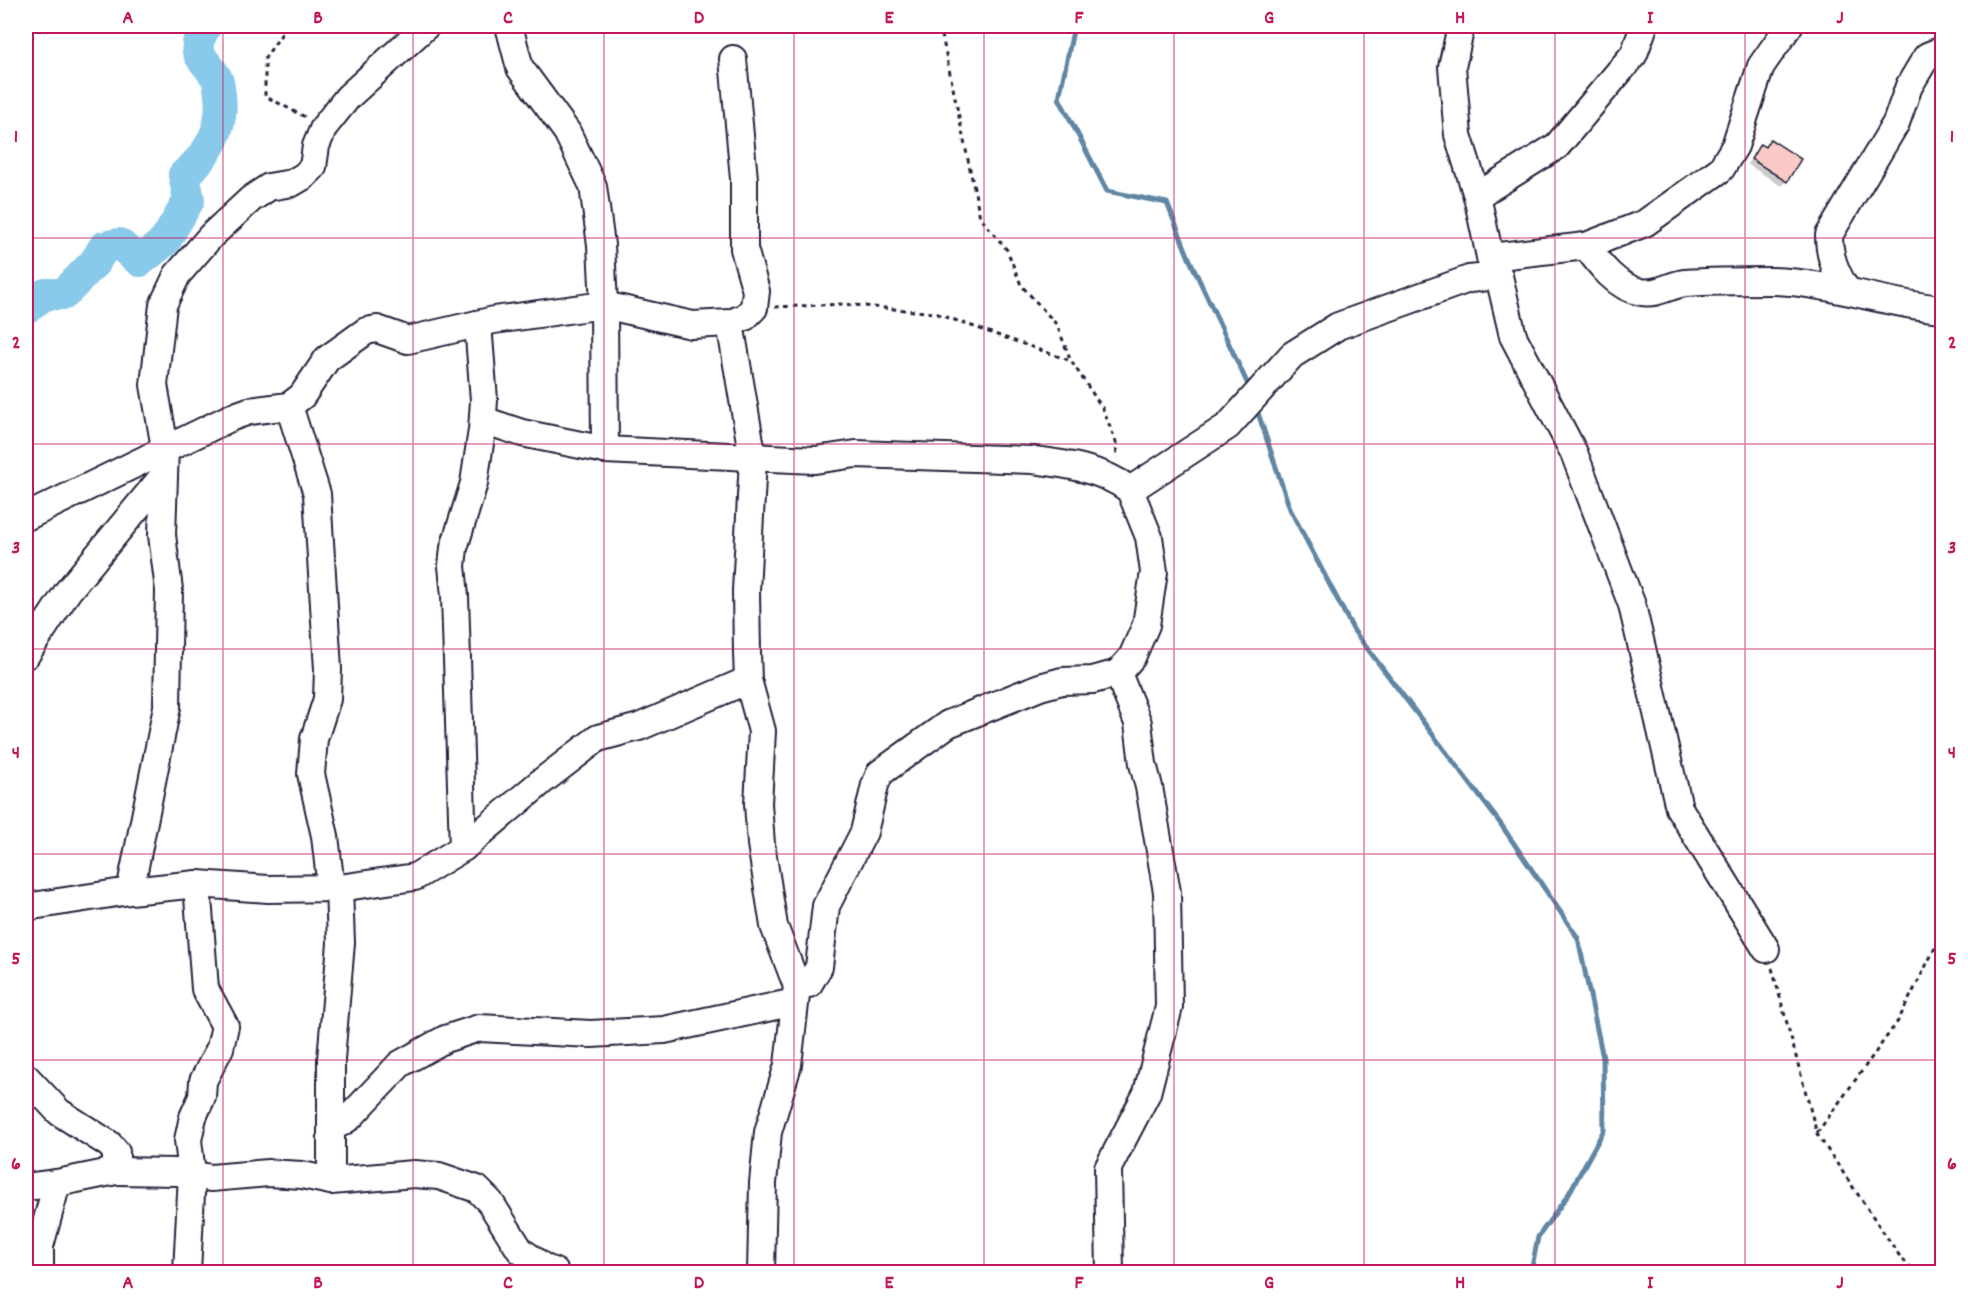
<svg xmlns="http://www.w3.org/2000/svg" width="1968" height="1298" viewBox="0 0 1968 1298" font-family="Dekko,sans-serif">
<rect width="100%" height="100%" fill="#fff"/>
<filter id="ink" filterUnits="userSpaceOnUse"><feTurbulence type="fractalNoise" baseFrequency=".0167" numOctaves="2"/><feDisplacementMap in="SourceGraphic" scale="12" xChannelSelector="R" yChannelSelector="G"/><feConvolveMatrix kernelMatrix="1 2 1 2 8 2 1 2 1" color-interpolation-filters="sRGB"/></filter>
<g filter="url(#ink)">
<polygon fill="#0003" points="1770,141 1786,181 1781,186 1747,164 1760,146 1764,149"/>
<g fill="none" stroke-linecap="round" stroke-linejoin="round">
<g stroke="#6086a4" stroke-width="5">
<polyline points="1074,26 1059,98 1107,191 1167,203 1189,258 1250,389"/>
<polyline points="1256,407 1290,509 1354,631 1500,823 1578,938 1603,1058 1604,1130 1568,1195 1538,1237 1531,1272"/>
</g>
<path stroke="#89c9ea" stroke-width="32" d="M26 308 45 294H64L95 262 104 247 119 244 140 261 165 241 189 200 184 175C209 154 224 129 220 95 219 89 219 81 216 77 202 54 188 55 206 26"/>
</g>
<polygon fill="#fbcac7" stroke="#22223b" stroke-width="1.5" points="1770,139 1801,159 1787,182 1751,159 1760,144 1765,147"/>
<g fill="none" stroke-linecap="round" stroke-linejoin="round">
<defs>
<g id="minor">
<polyline points="509,26 520,68 567,132 593,186 601,245 604,305 605,450"/>
<polyline points="1461,26 1452,67 1458,135 1477,196 1490,257 1499,276 1513,336 1574,453 1632,605 1679,808 1766,949"/>
<polyline points="1477,196 1557,146 1634,54 1644,26"/>
<path d="M1586 246C1599 264 1617 288 1641 292 1658 295 1669 285 1685 283 1713 281 1743 281 1772 281 1830 282 1885 304 1942 309"/>
<polyline points="1490,257 1586,246 1645,223 1721,169 1735,146 1761,66 1789,26"/>
<path d="M1846 289C1835 271 1829 256 1829 235L1896 123 1909 86 1927 56 1942 50"/>
<polyline points="730,323 753,459 746,591 747,653 748,680 762,731 758,804 761,844 774,926 797,986"/>
<polyline points="289,406 317,494 328,669 327,699 314,739 311,774 325,836 331,888"/>
<path d="M483 420 522 433 605 450 815 460 856 454 1033 460C1066 464 1103 469 1130 490"/>
<polyline points="26,517 232,417 249,411 289,406 302,396 327,359 366,331 377,329 408,340 494,320 604,305 692,325 730,323 745,317 754,308 756,291 744,249 744,179 733,59"/>
<polyline points="26,655 68,591 164,475"/>
<polyline points="463,848 455,596 452,566 454,548 474,483 482,430 484,400 478,324"/>
<polyline points="130,891 197,884 268,889 339,888 415,877 463,848 541,782 598,738 639,727 748,680"/>
<polyline points="26,907 130,891 167,707 169,590 162,535 165,448 154,385 163,305 177,275 211,236 251,199 269,187 292,183 304,176 313,167 316,146 324,127 348,97 426,26"/>
<polyline points="26,1077 59,1112 109,1144 116,1152 116,1171 177,1172 211,1178 268,1173 302,1175 331,1181 414,1174 439,1176 477,1189 490,1202 520,1250 543,1267 555,1272"/>
<polyline points="332,1125 341,1123 350,1117 400,1064 445,1039 479,1028 591,1034 664,1030 795,1002"/>
<polyline points="331,1181 331,1059 341,943 339,888"/>
<polyline points="26,1187 57,1183"/>
<polyline points="40,1272 40,1246 57,1183 116,1171"/>
<polyline points="187,1272 192,1174 188,1140 193,1117 202,1097 203,1081 220,1048 225,1026 205,989 197,884"/>
<polyline points="761,1272 763,1183 768,1132 788,1065 797,986 809,984 819,967 826,906 864,832 875,785 880,773 948,724 1040,687 1062,681 1093,680 1118,673 1132,657 1146,625 1154,572 1149,537 1130,490 1228,426 1292,355 1338,326 1469,279 1499,276"/>
<polyline points="1110,1272 1108,1168 1147,1093 1169,1007 1167,892 1149,787 1143,764 1138,723 1118,673"/>
</g>
</defs>
<use href="#minor" stroke="#22223b" stroke-width="30"/>
<g stroke="#22223b" stroke-width="3" stroke-dasharray="4.5 4.5" stroke-linecap="butt">
<polyline points="287,26 265,58 265,96 307,118"/>
<polyline points="940,26 980,217 1007,250 1021,285 1057,325 1071,361 1103,409 1116,442 1117,458"/>
<polyline points="775,307 844,304 935,313 1071,361"/>
<polyline points="1772,968 1817,1134 1901,1258 1916,1272"/>
<polyline points="1817,1133 1898,1021 1942,934"/>
</g>
<use href="#minor" stroke="#fff" stroke-width="26"/>
</g>
</g>
<path fill="none" stroke="#c2185b" stroke-width="1.5" stroke-opacity="0.55" d="M223 26V1272M413 26V1272M604 26V1272M794 26V1272M984 26V1272M1174 26V1272M1364 26V1272M1555 26V1272M1745 26V1272M26 238H1942M26 444H1942M26 649H1942M26 854H1942M26 1060H1942"/>
<rect width="1968" height="1298" fill="none" stroke="#fff" stroke-width="66"/>
<rect x="33" y="33" width="1902" height="1232" fill="none" stroke="#c2185b" stroke-width="2"/>
<g font-size="20" text-anchor="middle" font-weight="bold" fill="#c2185b">
<text x="128" y="23">A</text>
<text x="318" y="23">B</text>
<text x="508" y="23">C</text>
<text x="699" y="23">D</text>
<text x="889" y="23">E</text>
<text x="1079" y="23">F</text>
<text x="1269" y="23">G</text>
<text x="1460" y="23">H</text>
<text x="1650" y="23">I</text>
<text x="1840" y="23">J</text>
<text x="16" y="142">1</text>
<text x="1952" y="142">1</text>
<text x="16" y="348">2</text>
<text x="1952" y="348">2</text>
<text x="16" y="553">3</text>
<text x="1952" y="553">3</text>
<text x="16" y="758">4</text>
<text x="1952" y="758">4</text>
<text x="16" y="964">5</text>
<text x="1952" y="964">5</text>
<text x="16" y="1169">6</text>
<text x="1952" y="1169">6</text>
<text x="128" y="1288">A</text>
<text x="318" y="1288">B</text>
<text x="508" y="1288">C</text>
<text x="699" y="1288">D</text>
<text x="889" y="1288">E</text>
<text x="1079" y="1288">F</text>
<text x="1269" y="1288">G</text>
<text x="1460" y="1288">H</text>
<text x="1650" y="1288">I</text>
<text x="1840" y="1288">J</text>
</g>
</svg>
